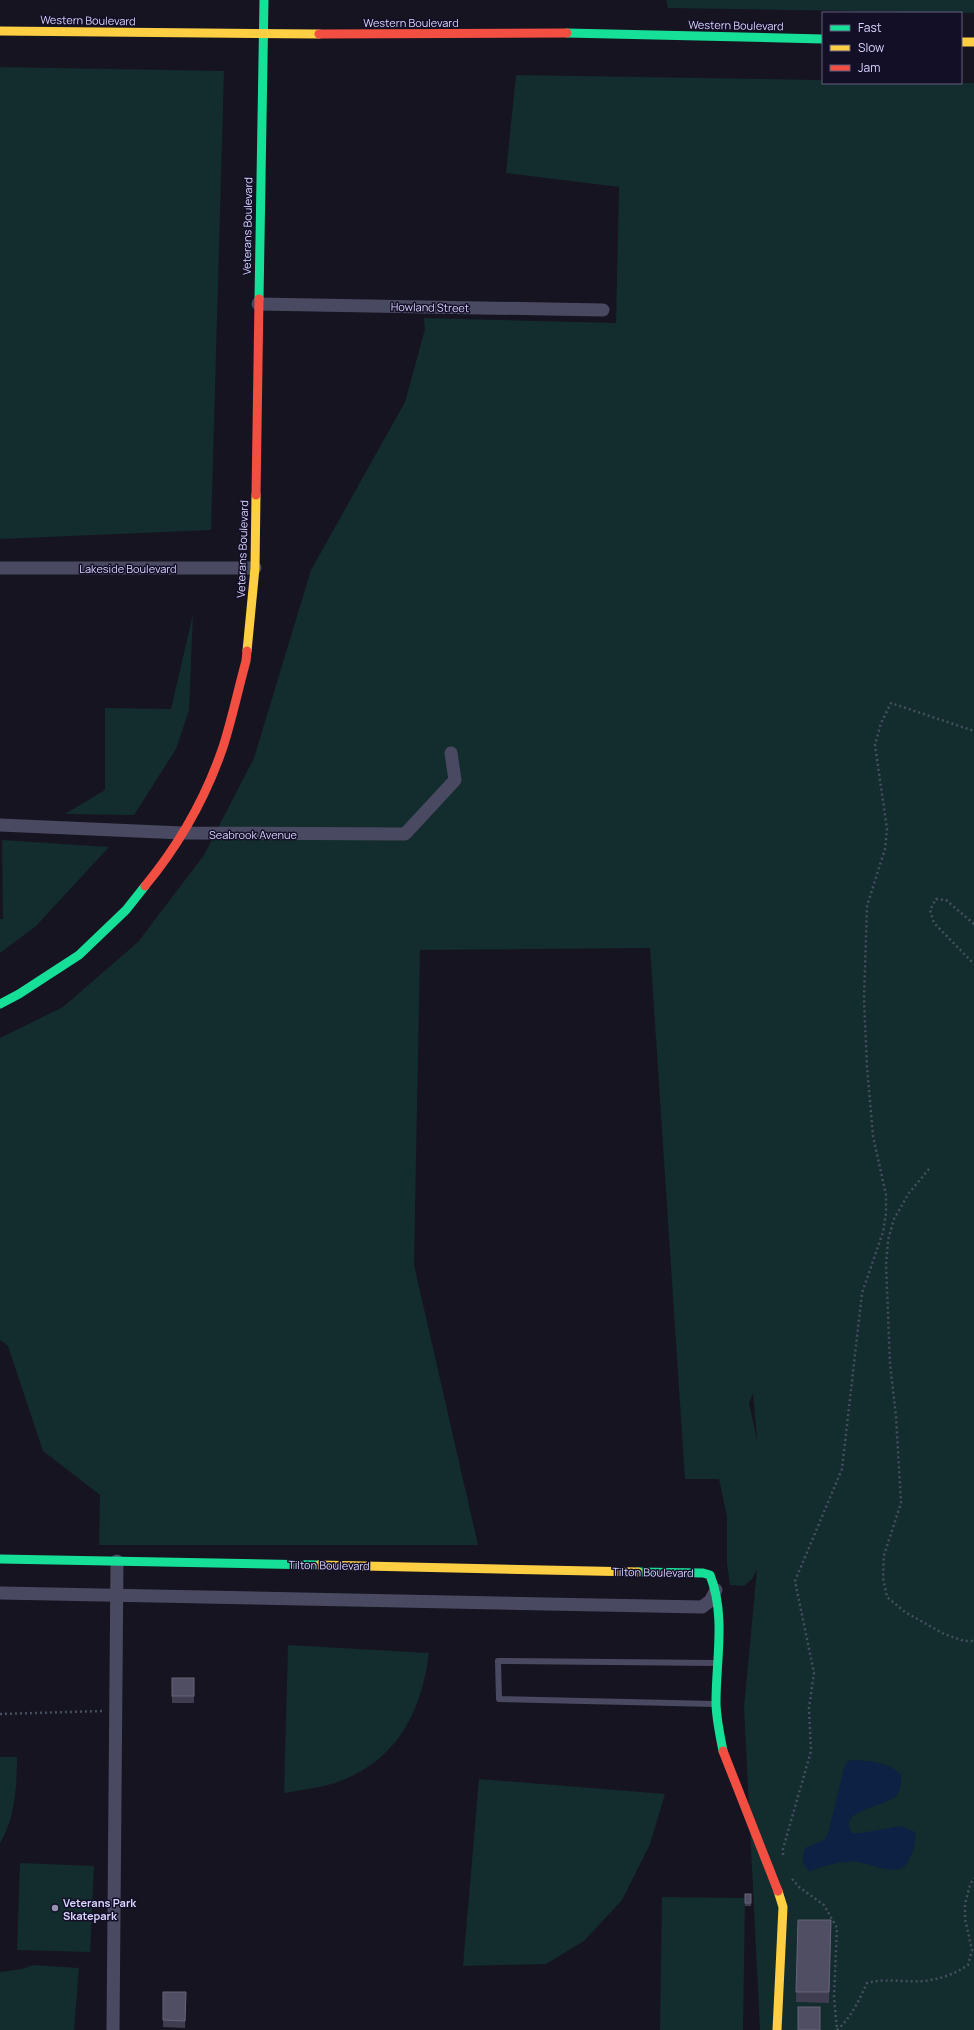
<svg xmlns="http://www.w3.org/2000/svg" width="974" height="2030" viewBox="0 0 974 2030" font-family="Manrope,sans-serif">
<rect width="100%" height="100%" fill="#161421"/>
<g fill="#132c2d" fill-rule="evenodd">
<polygon points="666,0 974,0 974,13 668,8"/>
<polygon points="0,67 224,71 211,530 0,539"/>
<path d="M516 75 823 80V83H974V2030H760L744 1707 757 1570 752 1579 744 1586 730 1585 727 1564V1517L719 1479H685L650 948 420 950 414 1265 478 1545H99L100 1495 43 1451 8 1346 0 1340V1038L63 1007 138 942 204 855 254 758 311 570 405 402 425 329 424 318 616 323 619 187 506 173ZM753 1393 757 1439V1440L749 1403Z"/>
<polygon points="193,614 189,710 176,749 134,815 65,814 105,790 105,708 171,709"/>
<polygon points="2,840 109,847 36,926 0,953 0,919 3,919"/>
<path d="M288 1645 429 1653C421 1714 396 1762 335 1783 319 1788 300 1790 284 1793Z"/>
<path d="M0 1757H17C17 1785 15 1819 0 1843Z"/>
<polygon points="479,1779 665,1794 650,1844 622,1900 584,1941 546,1964 463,1966"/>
<polygon points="20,1863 94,1866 90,1952 17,1950"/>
<polygon points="662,1897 745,1898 743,2030 660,2030"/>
<polygon points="33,1965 79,1968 74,2030 0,2030 0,1972 22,1969"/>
</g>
<path fill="#0d2144" d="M854 1760C871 1761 889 1762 901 1775 901 1782 901 1790 896 1796 885 1808 836 1809 852 1833H861L901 1826 915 1832C917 1846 911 1858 903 1868 886 1873 875 1865 859 1862 843 1860 825 1866 810 1871 801 1865 802 1857 805 1848L824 1840 828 1834 844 1768 848 1761Z"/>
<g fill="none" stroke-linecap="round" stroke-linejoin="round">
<g stroke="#44505f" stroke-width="2.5" stroke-dasharray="2 3" stroke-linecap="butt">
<polyline points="974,924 946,900 936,899 930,910 934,923 974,964"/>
<polyline points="929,1169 909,1193 894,1219 888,1240 886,1264 890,1364 896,1416 901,1503 884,1555 883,1578 887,1597 905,1612 944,1634 964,1641 974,1641"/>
<polyline points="0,1714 103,1711"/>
<polyline points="783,1855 783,1849 811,1751 809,1708 814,1673 795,1581 842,1469 862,1293 883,1232 886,1213 886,1195 873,1136 867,1067 864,999 867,906 885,849 887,829 875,745 881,723 891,703 974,731"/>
<polyline points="792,1879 799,1887 824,1905 837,1928 834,1997 837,2030"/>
<path d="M837 2030C851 2018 859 2000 867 1983 888 1977 909 1984 930 1980 944 1978 956 1973 968 1965L972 1950 965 1919V1904L970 1885 974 1878"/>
</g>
<polyline stroke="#4a4962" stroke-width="6" points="715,1704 499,1699 498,1661 716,1663"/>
<g stroke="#4a4962" stroke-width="13">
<polyline points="258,304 603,310"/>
<polyline points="0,568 255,568"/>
<polyline points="0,825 182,833 405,834 455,780 451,753"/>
<polyline points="0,1593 702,1607 710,1601 716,1590"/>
<polyline points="113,2030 117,1561"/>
</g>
<g stroke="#16e098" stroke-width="9">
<polyline points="567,33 823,39"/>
<polyline points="259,299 264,0"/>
<polyline points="0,1004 19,994 79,955 126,910 145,886"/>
<polyline points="0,1559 319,1565"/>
<path d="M638 1572 703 1573 710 1575C726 1615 716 1660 716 1702 716 1718 720 1735 723 1751"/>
</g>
<g stroke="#ffcf43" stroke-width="9">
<polyline points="0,31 319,34"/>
<polyline points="961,42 974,42"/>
<polyline points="247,651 255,568 256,495"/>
<polyline points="319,1565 638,1572"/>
<polyline points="777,2030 783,1907 778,1891"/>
</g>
<g stroke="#f24e42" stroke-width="9">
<polyline points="319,34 567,33"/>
<polyline points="256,495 259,299"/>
<path d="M145 886C178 846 206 797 223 747 232 719 238 690 246 661L247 651"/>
<polyline points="723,1751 778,1891"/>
</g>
</g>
<g fill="#403d50">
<rect x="172" y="1678" width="22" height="25"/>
<rect x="745" y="1894" width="6" height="12"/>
<polygon points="798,1920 831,1920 829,2003 796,2002"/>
<polygon points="163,1992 186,1992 185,2028 163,2027"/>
</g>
<g fill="#504e63" stroke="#66637b">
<rect x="172" y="1678" width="22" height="18"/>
<rect x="745" y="1894" width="6" height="9"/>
<polygon points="798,1920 831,1920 829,1992 796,1992"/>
<polygon points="163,1992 186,1992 185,2021 163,2020"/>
<rect x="798" y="2007" width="22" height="23"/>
</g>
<circle fill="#9591b1" stroke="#130f26" stroke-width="1.5" cx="55" cy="1908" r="4"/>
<g text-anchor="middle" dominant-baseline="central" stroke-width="3" stroke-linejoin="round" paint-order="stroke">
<g font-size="11" fill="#d9d4ff" stroke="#130f26">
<text transform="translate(88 20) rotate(1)">Western Boulevard</text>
<text x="411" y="22">Western Boulevard</text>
<text transform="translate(736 25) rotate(1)">Western Boulevard</text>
<text transform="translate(247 226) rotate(-89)">Veterans Boulevard</text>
<text transform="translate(430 307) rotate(1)">Howland Street</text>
<text transform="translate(242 549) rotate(-88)">Veterans Boulevard</text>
<text x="128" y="568">Lakeside Boulevard</text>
<text x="253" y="834">Seabrook Avenue</text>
<text transform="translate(329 1565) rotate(1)">Tilton Boulevard</text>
<text transform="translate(653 1572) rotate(1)">Tilton Boulevard</text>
</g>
<g font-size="11" font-weight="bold" fill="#d9d4ff" stroke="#130f26" text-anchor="start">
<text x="63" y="1902">Veterans Park<tspan x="63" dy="13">Skatepark</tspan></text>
</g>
</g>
<rect x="822" y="12" width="140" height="72" fill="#130f26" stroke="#625e7d"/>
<rect x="830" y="25" width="20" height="6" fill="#16e098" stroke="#625e7d"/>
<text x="858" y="32" font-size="12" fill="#d9d4ff">Fast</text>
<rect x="830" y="45" width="20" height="6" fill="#ffcf43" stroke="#625e7d"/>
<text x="858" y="52" font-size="12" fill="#d9d4ff">Slow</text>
<rect x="830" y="65" width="20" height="6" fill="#f24e42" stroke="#625e7d"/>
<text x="858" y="72" font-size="12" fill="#d9d4ff">Jam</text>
</svg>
